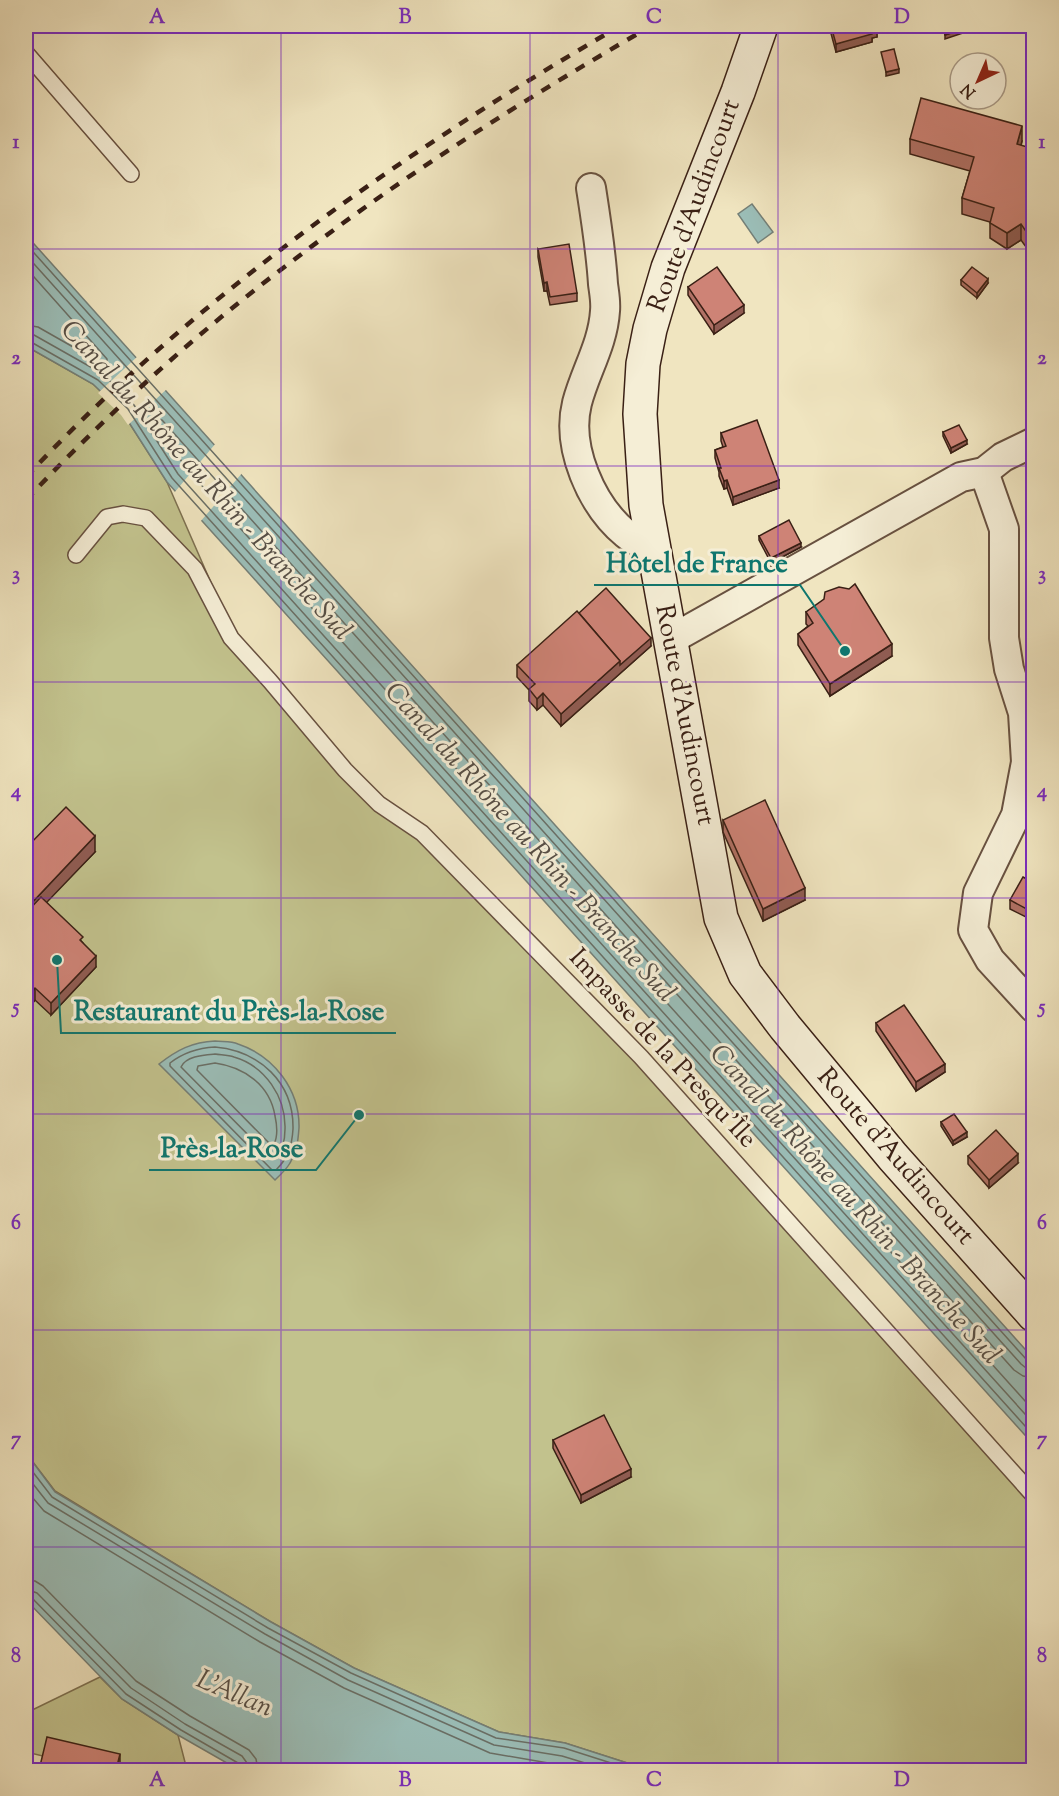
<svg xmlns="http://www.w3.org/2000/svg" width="1059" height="1796" viewBox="0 0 1059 1796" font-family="'Sorts Mill Goudy',serif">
<rect width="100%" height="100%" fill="#f0e5c0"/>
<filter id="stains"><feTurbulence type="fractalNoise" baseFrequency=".00333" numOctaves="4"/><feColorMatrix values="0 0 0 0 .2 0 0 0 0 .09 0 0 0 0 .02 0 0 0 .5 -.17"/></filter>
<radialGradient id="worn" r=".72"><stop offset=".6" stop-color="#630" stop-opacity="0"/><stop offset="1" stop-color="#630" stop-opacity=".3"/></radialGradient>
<g fill="#c2c28d" stroke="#7e7151" stroke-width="1.5">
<polygon points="26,346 93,384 123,413 167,482 240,649 317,737 422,833 641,1057 1033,1496 1033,1770 649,1770 565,1743 499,1732 354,1668 271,1622 55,1491 26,1453"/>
<polygon points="100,1677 122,1699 178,1735 187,1770 101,1770 26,1752 26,1713"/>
</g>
<g fill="#9bbeb8" stroke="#747f77" stroke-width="1.5">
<polygon points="752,204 773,232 758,243 738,214"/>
<polygon points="26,235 1033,1358 1033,1444 167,482 123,413 93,384 26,346"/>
<path d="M215 1041C223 1042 231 1041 238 1044 274 1056 300 1090 299 1128 298 1141 297 1152 290 1163 286 1170 280 1175 275 1180L159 1064C177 1050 192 1042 215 1041Z"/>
<polygon points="26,1453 55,1492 271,1622 354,1668 499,1732 565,1743 649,1770 239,1770 178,1735 122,1699 26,1600"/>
</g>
<g fill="#f0e5c0">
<polygon points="138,356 168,388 128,425 121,415 98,393"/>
<polygon points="216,443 243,472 200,522 174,493"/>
</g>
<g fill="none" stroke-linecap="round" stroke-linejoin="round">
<g stroke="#6a6f66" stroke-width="1.5">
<polyline points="26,244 1026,1359 1034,1361"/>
<polyline points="26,255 1021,1364 1026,1368 1034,1369"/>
<polyline points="26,268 107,359 107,362 103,364 38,327 26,325"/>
<polyline points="26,334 34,335 103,374 134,405 178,474 1034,1424"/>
<polyline points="26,341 31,342 98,380 128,409 172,478 1034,1436"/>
<path d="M215 1047C259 1051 294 1082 293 1129 292 1146 288 1158 276 1170H272L170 1066V1063C184 1052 198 1048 215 1047Z"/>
<path d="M215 1054C221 1055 228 1055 234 1057 265 1066 286 1097 285 1129 285 1140 283 1150 276 1159H272L181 1067C186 1056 204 1055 215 1054Z"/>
<path d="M215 1063C244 1067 270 1085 275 1116 277 1125 278 1136 274 1144H270L197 1070 198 1066Z"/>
<polyline points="1034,1378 1023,1376 1014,1370 162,420 158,420 157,424 186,468 1034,1411"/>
<polyline points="26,1463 52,1497 268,1628 351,1673 496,1738 564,1748 633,1770"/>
<polyline points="26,1475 48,1503 265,1634 348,1680 494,1745 562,1756 608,1770"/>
<polyline points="26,1490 44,1511 260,1642 344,1688 490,1753 560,1765 579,1770"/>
<polyline points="26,1580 35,1581 43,1586 136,1681 190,1716 249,1750 256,1759 258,1770"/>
<polyline points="26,1589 37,1593 131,1688 185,1724 242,1756 247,1763 249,1770"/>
<polyline points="26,1596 32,1598 126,1694 181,1730 238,1763 241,1770"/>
</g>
<defs>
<g id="lane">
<polyline points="26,53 131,174"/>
<polyline points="76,555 107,517 123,514 146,518 195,569 231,638 270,681 345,770 379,804 422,833 641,1057 1034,1496"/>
</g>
<g id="street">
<path d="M591 188C596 220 601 251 603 284 604 292 606 302 605 311 603 344 585 372 577 403 566 447 591 505 626 534 634 541 645 545 654 550"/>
<polyline points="984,472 1004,529 1004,638 1009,669 1023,713 1026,762 1016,815 978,893 973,930 990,960 1034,1008"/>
<polyline points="670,640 961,477 984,472 1003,457 1034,442"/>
</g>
<polyline id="secondary" points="761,26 738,92 668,268 650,329 643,364 640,414 646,505 721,918 745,974 785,1027 893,1157 1034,1315"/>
</defs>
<use href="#lane" stroke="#685140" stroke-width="18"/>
<use href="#street" stroke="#685140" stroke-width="32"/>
<use href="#secondary" stroke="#3a2015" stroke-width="36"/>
<use href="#lane" stroke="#f5eed6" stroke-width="15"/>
<use href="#street" stroke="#f5eed6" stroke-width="28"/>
<use href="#secondary" stroke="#f5eed6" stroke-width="33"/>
<g stroke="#3a2015" stroke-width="4.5" stroke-dasharray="10 10" stroke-linecap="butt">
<path d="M26 477C195 297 406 150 620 26"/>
<path d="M26 500C109 412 201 329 299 256 410 171 530 96 651 26"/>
</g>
</g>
<g fill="#b17165" stroke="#3a2015" stroke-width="1.5">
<polygon points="829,26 876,26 877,37 872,38 872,42 836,52"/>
<polygon points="910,139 1022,141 1021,146 1034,149 1034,258 1021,240 1007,249 990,238 990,222 962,214 962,198 970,171 910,154"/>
<polygon points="538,249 577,293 577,301 550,305 547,291 544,291 538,257"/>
<polygon points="961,280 988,283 977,298 961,285"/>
<polygon points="688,287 744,313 714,334 688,295"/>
<polygon points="943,432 967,444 951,453 943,436"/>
<polygon points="721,433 779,488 733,505 727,488 724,489 719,476 719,472 715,458 715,450 723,447 721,441"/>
<polygon points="759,536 801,547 771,563 759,540"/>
<polygon points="806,612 892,656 830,696 798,645 798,634 808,626 806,624"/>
<polygon points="579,613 651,646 561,726 543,705 537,710 529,701 529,690 517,677 517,665"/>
<polygon points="723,820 805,900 763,921 723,832"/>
<polygon points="26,848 95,852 46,902 83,943 96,967 51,1015 35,1000 31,1005 26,999"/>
<polygon points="1034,883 1034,921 1010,909 1010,900"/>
<polygon points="876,1023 945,1072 916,1091 876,1031"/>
<polygon points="941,1122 967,1137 953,1145 941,1126"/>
<polygon points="968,1156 1018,1163 989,1188 968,1164"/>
<polygon points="553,1440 631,1477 581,1503 553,1448"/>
</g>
<g fill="#905c53" stroke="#3a2015" stroke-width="1.5">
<polygon points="966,28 966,32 945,39 945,35"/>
<polygon points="877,29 877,37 872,38 872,42 836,52 836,44"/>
<polygon points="899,69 899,73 886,76 886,72"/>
<polygon points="1022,126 1022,141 1017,160 1017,144"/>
<polygon points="1021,224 1021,240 1007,249 1007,233"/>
<polygon points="988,279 988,283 977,298 977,293"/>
<polygon points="547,282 547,291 544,291 544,283"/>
<polygon points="744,305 744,313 714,334 714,325"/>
<polygon points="967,440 967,444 951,453 951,448"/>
<polygon points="727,480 727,488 724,489 724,481"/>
<polygon points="779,480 779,488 733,505 733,497"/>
<polygon points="801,543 801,547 771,563 771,558"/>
<polygon points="651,638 651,646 561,726 561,714 620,661"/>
<polygon points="892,644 892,656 830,696 830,684"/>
<polygon points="543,693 543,705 537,710 537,699"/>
<polygon points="95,836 95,852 26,924 26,909"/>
<polygon points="805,888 805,900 763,921 763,909"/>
<polygon points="96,956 96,967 51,1015 51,1003"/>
<polygon points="35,988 35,1000 31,1005 31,993"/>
<polygon points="945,1064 945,1072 916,1091 916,1082"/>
<polygon points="967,1132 967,1137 953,1145 953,1141"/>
<polygon points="1018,1154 1018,1163 989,1188 989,1180"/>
<polygon points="631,1469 631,1477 581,1503 581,1495"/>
<polygon points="120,1754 120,1770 116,1770"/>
</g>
<g fill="#ce8376" stroke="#3a2015" stroke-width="1.5">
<polygon points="831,26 876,26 877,29 871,30 872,34 836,44"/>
<polygon points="942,26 965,26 966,28 945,35"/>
<polygon points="894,49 899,69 886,72 881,52"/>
<polygon points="921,98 1022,126 1017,144 1034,149 1034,243 1021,224 1007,233 990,223 994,208 962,198 974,157 910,139"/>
<polygon points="569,244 577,293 550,297 547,282 544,283 538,249"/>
<polygon points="717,267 744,305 714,325 688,287"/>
<polygon points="972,267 988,279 977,293 961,280"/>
<polygon points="757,420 779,480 733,497 727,480 724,481 719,468 721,468 715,450 726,446 721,433"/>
<polygon points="959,425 967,440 951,448 943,432"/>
<polygon points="789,520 801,543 771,558 759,536"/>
<polygon points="855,584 892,644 830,684 798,634 813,623 806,612 824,599 825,592 839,587 849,589"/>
<polygon points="606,588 651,638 620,665 620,661 579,613"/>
<polygon points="577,611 620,661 561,714 543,693 537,699 529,689 535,684 517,665"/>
<polygon points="765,800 805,888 763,909 723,820"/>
<polygon points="66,807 95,836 26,909 26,848"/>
<polygon points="1023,877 1034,883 1034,913 1010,900"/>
<polygon points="41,897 83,937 80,940 96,956 51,1003 35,988 31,993 26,988 26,913"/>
<polygon points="904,1005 945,1064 916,1082 876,1023"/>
<polygon points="954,1114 967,1132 953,1141 941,1122"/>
<polygon points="996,1130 1018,1154 989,1180 968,1156"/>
<polygon points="604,1415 631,1469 581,1495 553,1440"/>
<polygon points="47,1737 120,1754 116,1770 39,1770"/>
</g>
<path fill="none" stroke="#7b2cbf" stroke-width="1.5" stroke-opacity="0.55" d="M281 26V1770M530 26V1770M778 26V1770M26 249H1034M26 466H1034M26 682H1034M26 898H1034M26 1114H1034M26 1330H1034M26 1547H1034"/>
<g text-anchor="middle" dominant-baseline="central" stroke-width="6" stroke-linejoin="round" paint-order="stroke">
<g font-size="26" fill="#3a2015" stroke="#f5eed6">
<text transform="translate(695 206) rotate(-70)">Route d'Audincourt</text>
<text transform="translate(684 715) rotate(79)">Route d'Audincourt</text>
<text transform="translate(662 1049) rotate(47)">Impasse de la Presqu'Île</text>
<text transform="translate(895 1157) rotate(49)">Route d'Audincourt</text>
</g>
<g font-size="27" font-style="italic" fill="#574f46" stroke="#f5eed6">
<text transform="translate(205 481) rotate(48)">Canal du Rhône au Rhin - Branche Sud</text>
<text transform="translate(529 843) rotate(48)">Canal du Rhône au Rhin - Branche Sud</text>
<text transform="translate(854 1205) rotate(48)">Canal du Rhône au Rhin - Branche Sud</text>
<text transform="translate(234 1695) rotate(23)">L'Allan</text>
</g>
</g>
<path fill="none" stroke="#0f766e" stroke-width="2" d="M845 651L800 585H594M57 960L61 1033H396M359 1115L316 1170H149"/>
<g fill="#0f766e" stroke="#f5eed6" stroke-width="2">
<circle cx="845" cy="651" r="6"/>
<circle cx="57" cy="960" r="6"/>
<circle cx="359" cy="1115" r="6"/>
</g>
<g font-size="27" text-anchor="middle" font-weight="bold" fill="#0f766e" stroke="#f5eed6" stroke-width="6" stroke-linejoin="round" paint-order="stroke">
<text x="697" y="572">Hôtel de France</text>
<text x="229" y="1020">Restaurant du Près-la-Rose</text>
<text x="232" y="1157">Près-la-Rose</text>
</g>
<rect width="1059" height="1796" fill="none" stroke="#f0e5c0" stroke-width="66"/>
<g transform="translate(978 81) rotate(224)"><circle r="28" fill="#f5eed6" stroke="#aa9c89" stroke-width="1.5"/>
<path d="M0-4.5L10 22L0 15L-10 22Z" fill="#8f2418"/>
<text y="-9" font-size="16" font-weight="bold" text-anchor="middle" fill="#3a2015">N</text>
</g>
<rect x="33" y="33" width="993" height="1730" fill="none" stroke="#7b2cbf" stroke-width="2"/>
<g font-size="20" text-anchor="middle" font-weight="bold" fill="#7b2cbf">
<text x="157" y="23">A</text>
<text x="405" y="23">B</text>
<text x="654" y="23">C</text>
<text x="902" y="23">D</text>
<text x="16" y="148">1</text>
<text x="1042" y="148">1</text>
<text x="16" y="364">2</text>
<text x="1042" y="364">2</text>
<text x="16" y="580">3</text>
<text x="1042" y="580">3</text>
<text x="16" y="797">4</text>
<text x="1042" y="797">4</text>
<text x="16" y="1013">5</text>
<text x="1042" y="1013">5</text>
<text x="16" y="1229">6</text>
<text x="1042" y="1229">6</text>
<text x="16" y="1445">7</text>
<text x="1042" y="1445">7</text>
<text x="16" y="1662">8</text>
<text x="1042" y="1662">8</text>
<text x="157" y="1786">A</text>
<text x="405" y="1786">B</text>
<text x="654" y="1786">C</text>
<text x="902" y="1786">D</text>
</g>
<rect width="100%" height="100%" filter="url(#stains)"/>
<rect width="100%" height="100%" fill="url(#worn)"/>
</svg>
